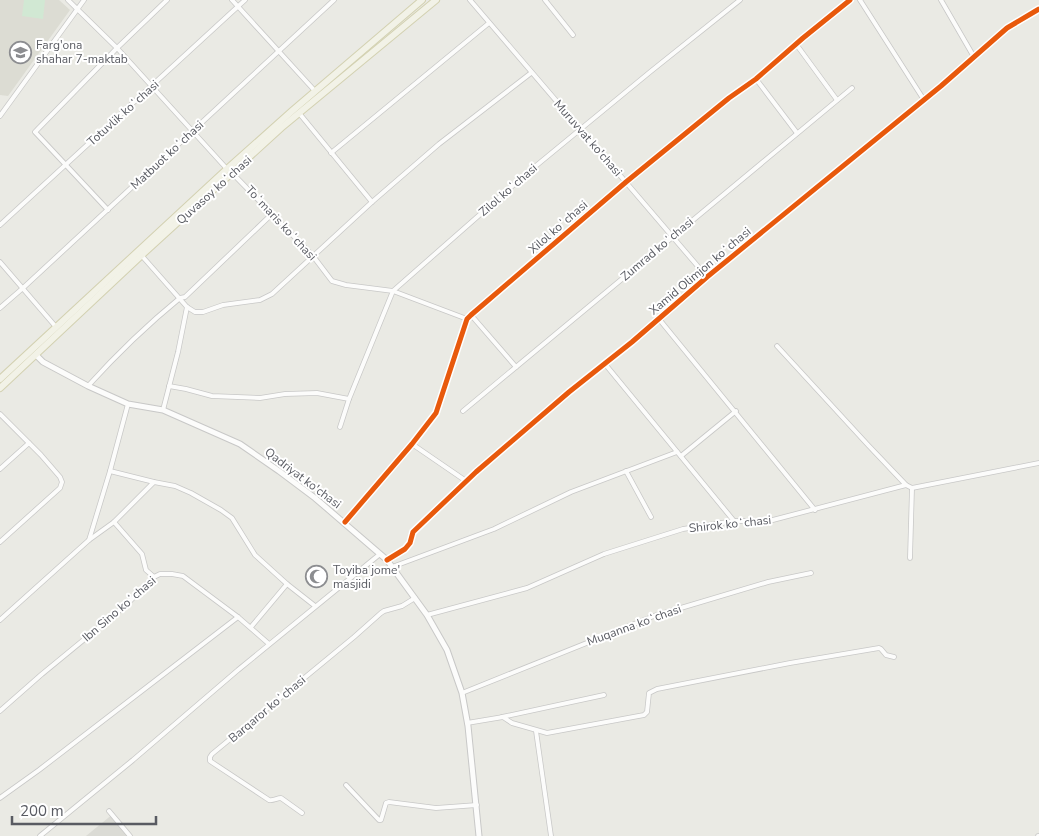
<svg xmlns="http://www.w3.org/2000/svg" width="1039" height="836" viewBox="0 0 1039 836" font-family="'Nunito Sans',sans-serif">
<rect width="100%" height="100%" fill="#eaeae4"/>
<polygon fill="#dbdbd5" points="113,814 131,836 86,836"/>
<polygon fill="#dcdcd3" points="0,0 59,0 70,10 8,96 0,95"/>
<polygon fill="#d1e8d3" points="24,0 45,0 43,19 22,16"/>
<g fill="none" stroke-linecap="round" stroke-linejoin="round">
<defs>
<g id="minor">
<polyline points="68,0 117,48 227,169 237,178 313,256 332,281 346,285 393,291 467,319"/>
<polyline points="232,0 315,91"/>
<polyline points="470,0 707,277"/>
<polyline points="545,0 573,35"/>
<polyline points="860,0 924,100"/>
<polyline points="941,0 974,57"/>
<polyline points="796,44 837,100"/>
<polyline points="756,79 797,133"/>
<polyline points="299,113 372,202"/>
<polyline points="0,116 84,0"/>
<polyline points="331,153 489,23"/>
<polyline points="108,210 35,132 117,48 167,0"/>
<polyline points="0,225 245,0"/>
<polyline points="142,256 187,307 195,312 203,312 223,305 260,300 272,294 372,202 439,144 531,73"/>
<polyline points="0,262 56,327"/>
<polyline points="0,308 23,288 334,0"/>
<polyline points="471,315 516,367"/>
<polyline points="659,319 815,510"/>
<polyline points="777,346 868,445 906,485"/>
<polyline points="605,364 734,521"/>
<path d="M88 386C117 354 147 325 180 298L185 297 272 214"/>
<polyline points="169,386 186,389 212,396 260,398 285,394 317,393 349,399"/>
<polyline points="163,410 178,352 187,307"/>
<polyline points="463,411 852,88"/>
<polyline points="0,414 41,455 60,477 62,482 60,488 0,542"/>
<polyline points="340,427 349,399 393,291 526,174 650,72 740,0"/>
<polyline points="412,444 466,481"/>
<polyline points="681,456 736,411"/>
<polyline points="0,469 29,443"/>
<polyline points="110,471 154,482 175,486 191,493 221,510 232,518 255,555 287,584 315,606"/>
<polyline points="626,471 651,517"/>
<polyline points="154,482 114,522 142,554 146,570 154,577"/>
<polyline points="345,522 412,444 436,413 467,319 471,315 626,182 729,98 756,79 803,38 850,0"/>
<polyline points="89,540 114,522"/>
<polyline points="910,558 912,488"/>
<polyline points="387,560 405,549 410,543 413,532 476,472 569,392 632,342 707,277 941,86 1007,28 1039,9"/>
<polyline points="392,567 494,529 571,492 677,452"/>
<polyline points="427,615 527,588 604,554 683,529 734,521 769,521 906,485 912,488 1039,463"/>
<polyline points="0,620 89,540 110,471 128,404"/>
<polyline points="251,627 287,584"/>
<polyline points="462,693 654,616 768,582 811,573"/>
<polyline points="0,711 42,674 126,605 154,577 160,574 172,574 183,576 238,617 269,644"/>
<polyline points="502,717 604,695"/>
<polyline points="467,723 503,717 512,723 547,733 644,715 647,712 649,693 657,689 790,663 879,648 881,649 886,655 894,657"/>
<polyline points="536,731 551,836"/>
<polyline points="346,785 379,820 381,820 386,803 389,802 436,808 477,805"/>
<polyline points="0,798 39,770 238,617"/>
<polyline points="109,811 130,836"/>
<path d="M302 813 281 798C277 798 273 801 269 800L210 761V757L212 754 354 637 381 613 384 611 402 606 415 598"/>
<polyline points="40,836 133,760 238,670 380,554"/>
<polyline points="1038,836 1039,836"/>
</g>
<polyline id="tertiary" points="36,355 43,362 88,386 128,404 163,410 240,444 279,471 315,498 387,560 427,615 447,650 462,693 468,726 479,836"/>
<g id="primary">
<polyline points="0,379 227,169 292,111 422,0"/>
<polyline points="0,388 145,252 281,128 436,0"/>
</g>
</defs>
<use href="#minor" stroke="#c8c8c7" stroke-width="5.5"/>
<use href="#tertiary" stroke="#c8c8c7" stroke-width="7"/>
<use href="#primary" stroke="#d3d1b1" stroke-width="8"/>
<use href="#minor" stroke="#fcfcfb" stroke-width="4"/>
<use href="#tertiary" stroke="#fcfcfb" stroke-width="5"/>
<use href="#primary" stroke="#f2f2e7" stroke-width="6"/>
<defs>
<g id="cycleway">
<polyline points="345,522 412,444 436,413 467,319 471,315 626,182 729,98 756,79 803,38 850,0"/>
<polyline points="387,560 405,549 410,543 413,532 476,472 569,392 632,342 707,277 941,86 1007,28 1039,9"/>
</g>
</defs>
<use href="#cycleway" stroke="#fff" stroke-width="8"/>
<use href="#cycleway" stroke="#e8590c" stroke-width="5"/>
</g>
<defs>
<symbol id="school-ring" viewBox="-11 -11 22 22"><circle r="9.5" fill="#fff" stroke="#8c8d90" stroke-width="1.5"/><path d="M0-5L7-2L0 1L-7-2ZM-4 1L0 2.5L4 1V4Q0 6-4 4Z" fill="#8c8d90"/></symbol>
<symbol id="mosque-ring" viewBox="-11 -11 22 22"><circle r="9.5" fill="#fff" stroke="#8c8d90" stroke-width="1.5"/><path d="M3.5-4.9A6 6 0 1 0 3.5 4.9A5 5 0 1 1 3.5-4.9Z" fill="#8c8d90"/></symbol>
</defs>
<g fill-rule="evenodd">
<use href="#school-ring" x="8" y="40" width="25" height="25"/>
<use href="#mosque-ring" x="304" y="564" width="25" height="25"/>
</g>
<g text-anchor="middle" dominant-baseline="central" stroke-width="4" stroke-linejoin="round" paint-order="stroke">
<g font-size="12" fill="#595b62" stroke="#fff" text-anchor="start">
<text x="36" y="45">Farg'ona<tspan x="36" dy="14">shahar 7-maktab</tspan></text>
<text x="333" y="570">Toyiba jome'<tspan x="333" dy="14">masjidi</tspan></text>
</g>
<g font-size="12" fill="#595b62" stroke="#fff">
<text transform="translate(123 113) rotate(-42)">Totuvlik koʻchasi</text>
<text transform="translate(588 138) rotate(49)">Muruvvat ko'chasi</text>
<text transform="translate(167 155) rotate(-43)">Matbuot koʻchasi</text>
<text transform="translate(214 190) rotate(-42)">Quvasoy koʻchasi</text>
<text transform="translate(508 190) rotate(-41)">Zilol koʻchasi</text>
<text transform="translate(281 223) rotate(47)">Toʻmaris koʻchasi</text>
<text transform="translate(558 227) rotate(-41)">Xilol koʻchasi</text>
<text transform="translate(657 249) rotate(-40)">Zumrad koʻchasi</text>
<text transform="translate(700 271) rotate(-40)">Xamid Olimjon koʻchasi</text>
<text transform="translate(303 478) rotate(37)">Qadriyat ko'chasi</text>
<text transform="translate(730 524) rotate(-6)">Shirok koʻchasi</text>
<text transform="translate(119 609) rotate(-41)">Ibn Sino koʻchasi</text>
<text transform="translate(634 625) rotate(-20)">Muqanna koʻchasi</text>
<text transform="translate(267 709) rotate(-40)">Barqaror koʻchasi</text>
</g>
</g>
<path d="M12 816v8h144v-8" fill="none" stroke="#595b62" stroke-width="2.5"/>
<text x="20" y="816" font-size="15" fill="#595b62" stroke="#ffffff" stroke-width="4" paint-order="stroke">200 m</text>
</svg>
